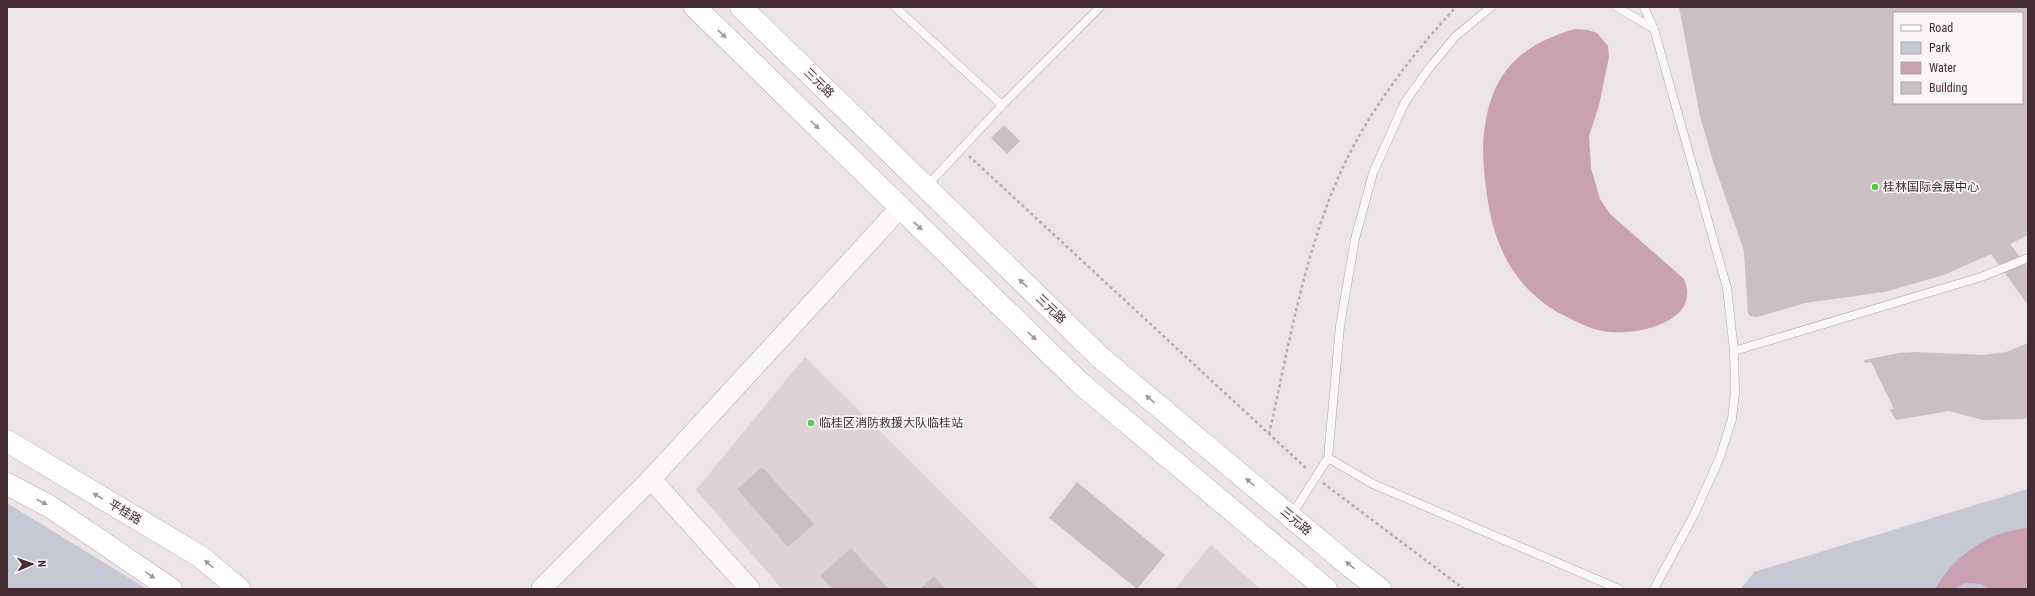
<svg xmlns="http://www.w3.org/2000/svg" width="2035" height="596" viewBox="0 0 2035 596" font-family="'Roboto Condensed','Noto Sans SC',sans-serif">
<rect width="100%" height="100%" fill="#ece4e6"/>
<g fill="#ddd3d5">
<polygon points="805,357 1039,589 782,589 696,490"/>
<polygon points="1211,545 1260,589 1175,589"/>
</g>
<g fill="#c6c8d5">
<polygon points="2028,489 2028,589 1741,589 1754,572"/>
<polygon points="7,503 147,589 7,589"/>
</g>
<g fill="#caa1b1">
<path d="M1575 29 1588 30 1597 33 1608 46 1609 57 1599 105 1589 136 1591 168 1600 199 1610 214 1684 279C1703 323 1633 337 1602 331 1592 329 1581 324 1571 319 1519 296 1494 250 1487 195 1484 173 1481 148 1485 126 1493 70 1523 44 1575 29Z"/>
<path d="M2028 528V589H1990L1981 584 1966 583 1953 589H1935C1953 557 1990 530 2028 528Z"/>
</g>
<g fill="#cbbfc2" fill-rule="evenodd">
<path d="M1679 7H2028V235L2010 244 2028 267V305L1991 254 1944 275 1884 292 1805 303 1757 317 1750 316 1748 313 1744 251 1713 161 1700 116ZM1894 13H2022V103H1894Z"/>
<polygon points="1004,125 1020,141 1007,154 991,138"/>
<polygon points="2028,343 2028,418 2022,419 1983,420 1949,411 1896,420 1890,410 1894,409 1871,362 1865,363 1864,360 1899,353 1915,352 1983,355 2006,352"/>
<polygon points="762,467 814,524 788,547 737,489"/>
<polygon points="1077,482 1165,555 1137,589 1049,518"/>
<polygon points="851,548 889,589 832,589 820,576"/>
<polygon points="934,576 946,589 920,589"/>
</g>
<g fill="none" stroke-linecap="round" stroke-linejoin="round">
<defs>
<g id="service">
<polyline points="895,7 1002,105"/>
<polyline points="1617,7 1654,29"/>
<polyline points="1644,7 1654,29 1727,288 1734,351 1735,392 1732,419 1720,457 1695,513 1654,589"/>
<polyline points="926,187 1006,101 1100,7"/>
<polyline points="1734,351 1981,277 2028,258"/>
<polyline points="1328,458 1373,484 1619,589"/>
<polyline points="1291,516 1328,458 1340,326 1355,239 1373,173 1405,102 1430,67 1456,36 1491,7"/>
</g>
<g id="tertiary">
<polyline points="651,479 750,589"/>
<polyline points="541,589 651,479 900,208"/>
</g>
<g id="secondary">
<polyline points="7,441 201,557 239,589"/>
<polyline points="7,484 49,506 171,589"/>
</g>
<g id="primary">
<polyline points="695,7 1080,383 1326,589"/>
<polyline points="741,7 1101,358 1351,567 1380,589"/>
</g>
</defs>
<use href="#service" stroke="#b3a5a9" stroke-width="9"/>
<use href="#tertiary" stroke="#b3a5a9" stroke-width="21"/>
<use href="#secondary" stroke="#b3a5a9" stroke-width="23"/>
<use href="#primary" stroke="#b7a4aa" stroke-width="23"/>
<g stroke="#b5aaad" stroke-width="2.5" stroke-dasharray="3 3" stroke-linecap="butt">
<polyline points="969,156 1307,469"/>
<path d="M1269 434C1291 337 1307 233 1354 145 1382 94 1417 49 1456 7"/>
<polyline points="1323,483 1464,589"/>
</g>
<use href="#service" stroke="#faf7f8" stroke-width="8"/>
<use href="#tertiary" stroke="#faf7f8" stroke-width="20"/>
<use href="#secondary" stroke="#fff" stroke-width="22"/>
<use href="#primary" stroke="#fff" stroke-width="22"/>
</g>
<defs><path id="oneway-solid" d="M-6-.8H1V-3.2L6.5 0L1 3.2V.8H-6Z"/></defs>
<g fill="#a29698">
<use href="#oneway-solid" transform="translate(722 34) rotate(44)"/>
<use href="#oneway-solid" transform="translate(815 125) rotate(44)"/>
<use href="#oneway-solid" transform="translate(918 226) rotate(44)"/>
<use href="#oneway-solid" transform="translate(1023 283) rotate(-136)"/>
<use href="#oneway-solid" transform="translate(1032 336) rotate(44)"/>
<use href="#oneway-solid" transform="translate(1150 399) rotate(-140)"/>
<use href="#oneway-solid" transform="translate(1250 482) rotate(-140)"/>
<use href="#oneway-solid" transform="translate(98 496) rotate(-149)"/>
<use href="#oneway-solid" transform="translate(42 502) rotate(28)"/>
<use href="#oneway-solid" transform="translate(209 564) rotate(-140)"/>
<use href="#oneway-solid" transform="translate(1350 565) rotate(-141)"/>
<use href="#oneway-solid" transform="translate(150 575) rotate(34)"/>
</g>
<g fill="#55ca50" stroke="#f9f4f6" stroke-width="1.5">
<circle cx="1875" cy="187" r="4"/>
<circle cx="811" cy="423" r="4"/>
</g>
<g text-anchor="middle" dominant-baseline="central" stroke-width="3.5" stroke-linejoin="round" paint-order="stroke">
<g font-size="12" fill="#442c32" stroke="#f9f4f6">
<text transform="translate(819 83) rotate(44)">三元路</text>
<text transform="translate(1051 309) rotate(44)">三元路</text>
<text transform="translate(125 512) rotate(31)">平桂路</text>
<text transform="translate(1296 521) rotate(40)">三元路</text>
</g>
<g font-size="12" fill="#442c32" stroke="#f9f4f6" text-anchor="start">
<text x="1883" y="187">桂林国际会展中心</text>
<text x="819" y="423">临桂区消防救援大队临桂站</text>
</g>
</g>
<rect width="2035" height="596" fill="none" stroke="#442c32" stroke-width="16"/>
<rect x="1893" y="12" width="130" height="92" fill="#f9f4f6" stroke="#b1a4a8"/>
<rect x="1901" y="25" width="20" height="6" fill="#ffffff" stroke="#b1a4a8"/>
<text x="1929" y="32" font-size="12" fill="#442c32">Road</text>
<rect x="1901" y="42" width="20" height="12" fill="#c6c8d5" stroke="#b1a4a8"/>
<text x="1929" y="52" font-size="12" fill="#442c32">Park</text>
<rect x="1901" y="62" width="20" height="12" fill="#caa1b1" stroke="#b1a4a8"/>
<text x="1929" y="72" font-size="12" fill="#442c32">Water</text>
<rect x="1901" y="82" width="20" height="12" fill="#cbbfc2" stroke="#b1a4a8"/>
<text x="1929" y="92" font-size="12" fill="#442c32">Building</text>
<g transform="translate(32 564) rotate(88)" stroke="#f9f4f6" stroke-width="3" paint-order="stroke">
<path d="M0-3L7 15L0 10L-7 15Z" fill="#442c32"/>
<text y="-6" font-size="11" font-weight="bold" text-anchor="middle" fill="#442c32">N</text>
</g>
</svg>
